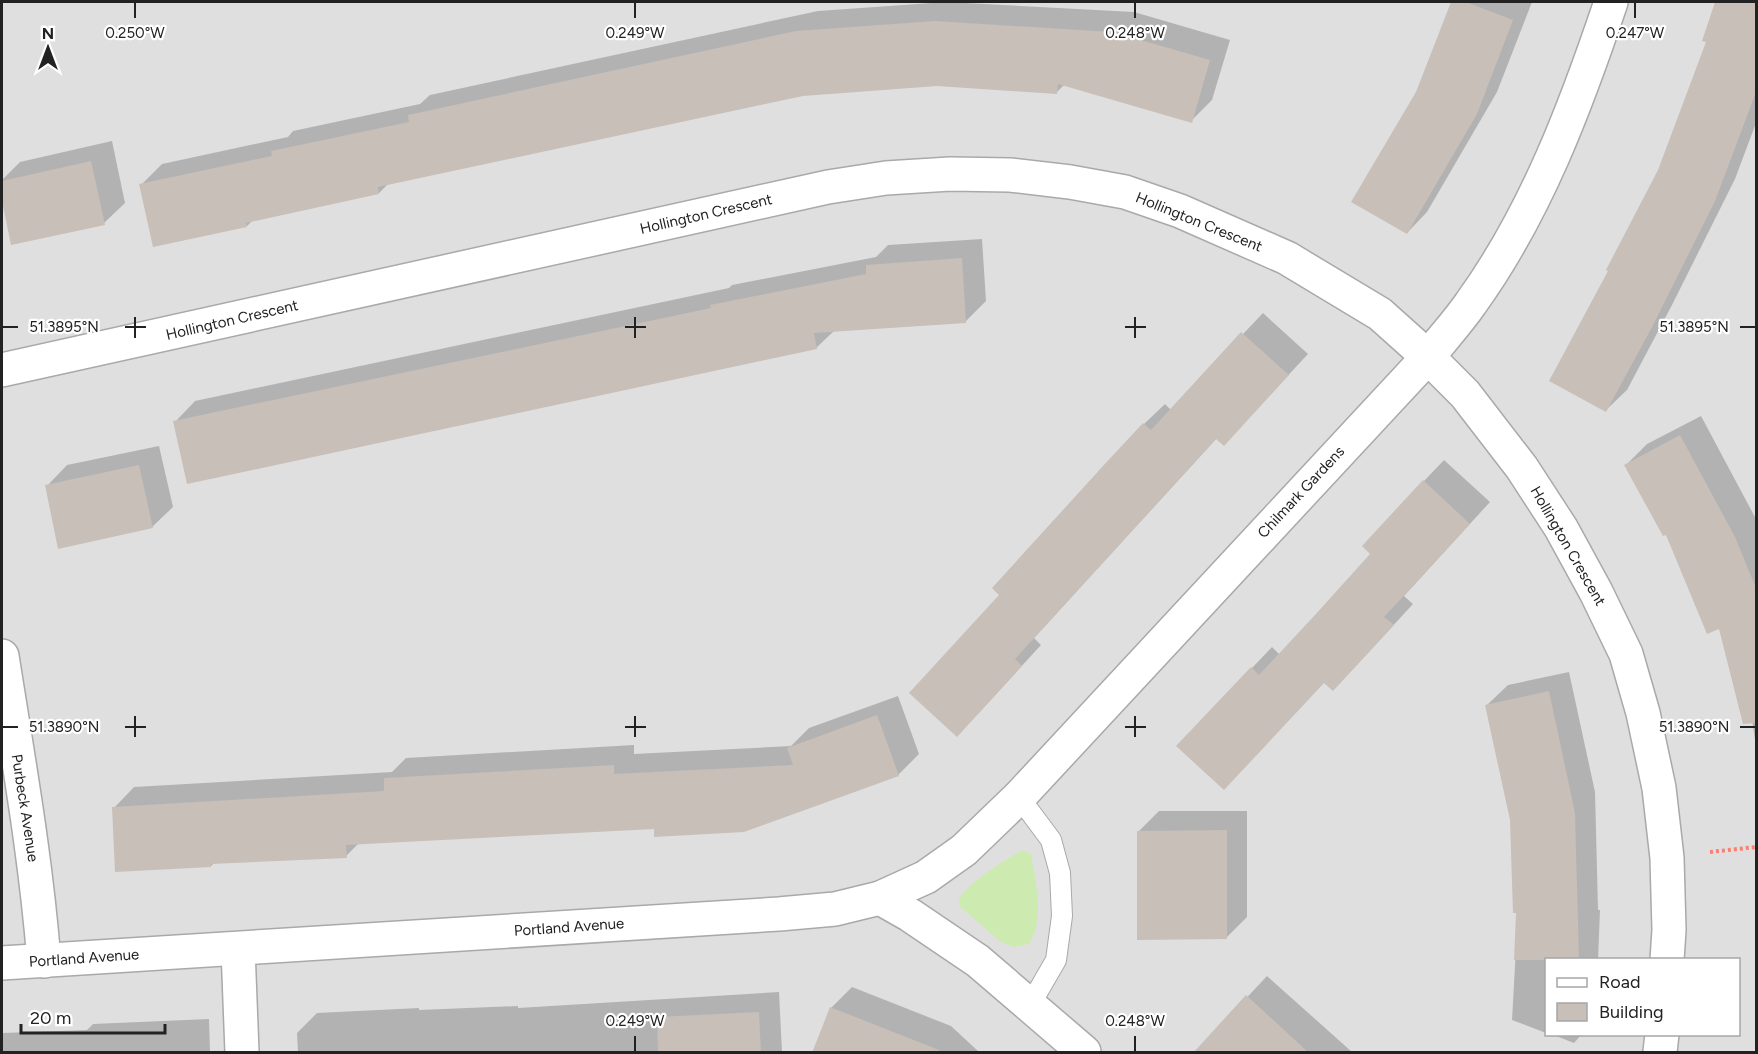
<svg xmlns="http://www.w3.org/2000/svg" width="1758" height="1054" viewBox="0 0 1758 1054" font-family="Figtree,sans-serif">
<rect width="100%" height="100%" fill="#f2efe9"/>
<path fill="#e0dfdf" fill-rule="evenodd" d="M2 2H1756V1052H2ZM1546 960H1738V1034H1546Z"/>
<path fill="#cdebb0" d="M1023 850 1031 854C1036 883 1045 918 1029 944L1014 947 1001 942 960 907C959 904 959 901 960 898 965 885 1010 856 1023 850Z"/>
<g fill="#0003">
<polygon points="946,2 1134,12 1230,40 1212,100 1191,121 1065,84 1057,92 937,84 802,94 389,183 379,193 253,220 247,226 141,185 162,164 288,137 293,131 420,104 430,95 818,11"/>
<polygon points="1452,2 1532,2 1497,92 1427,212 1407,233 1417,93"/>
<polygon points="1716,2 1756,2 1756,123 1735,179 1672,305 1627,390 1606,410 1610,271 1659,171 1708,42 1704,40"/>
<polygon points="112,141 125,203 104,223 12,243 2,193 2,180 20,162"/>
<polygon points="982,239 986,301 965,322 834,331 816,348 175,422 195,401 729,288 732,285 876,257 888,245"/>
<polygon points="1263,313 1308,354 1224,444 1217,438 1034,638 1041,645 977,715 1001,595 1144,424 1165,404 1171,410"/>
<polygon points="1701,416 1756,519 1756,746 1751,713 1720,627 1626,465 1647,444"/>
<polygon points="159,446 173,507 152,527 47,486 67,465"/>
<polygon points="1444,460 1490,502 1404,596 1413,604 1353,669 1324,682 1244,768 1252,668 1272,647 1280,655 1372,554 1424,481"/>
<polygon points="1569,672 1595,792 1598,910 1600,910 1598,960 1546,960 1546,1033 1512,1020 1518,911 1511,819 1487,705 1508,685"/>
<polygon points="898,696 919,754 898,775 655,828 360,842 346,856 214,863 211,866 114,808 134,787 392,772 406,758 634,745 634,754 791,746 809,728"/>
<polygon points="1159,811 1247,811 1247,917 1226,938 1138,832"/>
<polygon points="1267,976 1352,1052 1218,1052 1206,1041"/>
<polygon points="852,987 951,1026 979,1052 814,1052 831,1008"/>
<polygon points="779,992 782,1052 298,1052 297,1033 317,1013 419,1008 419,1010 518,1006 518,1008"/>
<polygon points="209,1019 210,1052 2,1052 2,1033 87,1030 93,1024"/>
<polygon points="1551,1034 1582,1034 1574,1043"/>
</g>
<g fill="#c7bfb8">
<polygon points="1451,2 1466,2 1513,20 1477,114 1407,234 1351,202 1416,92"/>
<polygon points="1715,2 1756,2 1756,92 1715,201 1652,327 1606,412 1549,381 1608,271 1606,270 1658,170 1706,42 1702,41"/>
<polygon points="935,21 1113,32 1210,60 1192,123 1058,84 1057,94 937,86 803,96 378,187 379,194 246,223 247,227 153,247 139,184 272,156 271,151 409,122 408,115 796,31"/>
<polygon points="91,161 105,225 11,245 2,201 2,181"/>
<polygon points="962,258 966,323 814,333 817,349 187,484 173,421 711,308 710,305 866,274 866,265"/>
<polygon points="1241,332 1289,375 1224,446 1216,439 1015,659 1022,666 957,737 909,693 999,595 992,588 1103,466 1143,423 1151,430"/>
<polygon points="1680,435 1735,537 1756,588 1756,723 1743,724 1719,629 1707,634 1666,535 1663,536 1624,465"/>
<polygon points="139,465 153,528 58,549 45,485"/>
<polygon points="1423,480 1470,524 1384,617 1394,625 1333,691 1324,683 1224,790 1176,746 1251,667 1259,675 1315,615 1370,554 1362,546"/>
<polygon points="1549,691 1575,813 1579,960 1514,960 1516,913 1513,913 1510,820 1485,705"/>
<polygon points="877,715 899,776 744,832 654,837 654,829 346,845 347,858 211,864 211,867 115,872 112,807 384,791 384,778 614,765 614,774 793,765 787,748"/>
<polygon points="1227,830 1227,939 1137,940 1137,831"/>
<polygon points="1246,995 1309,1053 1193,1053"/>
<polygon points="830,1007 939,1050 939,1053 812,1053"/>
<polygon points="759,1012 761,1053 658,1053 657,1017"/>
</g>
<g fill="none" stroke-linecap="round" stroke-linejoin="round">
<defs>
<polyline id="lane" points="1019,797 1051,840 1060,873 1062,916 1056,960 1030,1005"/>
<g id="street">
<polyline points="2,370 828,187 886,178 950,174 1010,175 1070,182 1125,192 1180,211 1287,258 1380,314 1428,357 1465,394 1522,468 1561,528 1596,592 1626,654 1643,713 1659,788 1667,858 1669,930 1667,960"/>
<path d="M2 656C18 758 36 858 44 961"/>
<polyline points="880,898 910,915 978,961 1084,1052"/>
<polyline points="238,949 242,1052"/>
<path d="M2 963 779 914 835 909 880 898 926 877 964 850 1019 797 1428 357C1442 339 1458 322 1471 303 1536 213 1576 106 1611 2"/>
<polyline points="1660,1052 1662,1034"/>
</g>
</defs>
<use href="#lane" stroke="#a9a9a9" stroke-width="22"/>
<use href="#street" stroke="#a9a9a9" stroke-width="36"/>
<polyline stroke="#fa8072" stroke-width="4" stroke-dasharray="3 3" stroke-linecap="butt" points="1710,852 1756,847"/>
<use href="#lane" stroke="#fff" stroke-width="20"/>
<use href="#street" stroke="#fff" stroke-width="33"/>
</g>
<path fill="none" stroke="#222" stroke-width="2" d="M135 3V18M635 3V18M1135 3V18M1635 3V18M135 317V338M635 317V338M1135 317V338M3 327H18M125 327H146M625 327H646M1125 327H1146M1740 327H1755M135 716V737M635 716V737M1135 716V737M3 727H18M125 727H146M625 727H646M1125 727H1146M1740 727H1755M635 1036V1051M1135 1036V1051"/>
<g text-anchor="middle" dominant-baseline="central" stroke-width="4.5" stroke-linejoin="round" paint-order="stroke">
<g font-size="15" fill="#222" stroke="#fff">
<text transform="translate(706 214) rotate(-13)">Hollington Crescent</text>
<text transform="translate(1199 222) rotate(22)">Hollington Crescent</text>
<text transform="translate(232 320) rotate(-13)">Hollington Crescent</text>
<text transform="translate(1301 492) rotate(-47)">Chilmark Gardens</text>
<text transform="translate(1568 546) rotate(60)">Hollington Crescent</text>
<text transform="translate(25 808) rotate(81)">Purbeck Avenue</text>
<text transform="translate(569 927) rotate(-4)">Portland Avenue</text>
<text transform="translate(84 958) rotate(-4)">Portland Avenue</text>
</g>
</g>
<g font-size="15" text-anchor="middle" fill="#222" stroke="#fff" stroke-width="4.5" stroke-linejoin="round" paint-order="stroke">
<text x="135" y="38">0.250°W</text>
<text x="635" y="38">0.249°W</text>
<text x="1135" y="38">0.248°W</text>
<text x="1635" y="38">0.247°W</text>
<text x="64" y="332">51.3895°N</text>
<text x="1694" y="332">51.3895°N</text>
<text x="64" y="732">51.3890°N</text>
<text x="1694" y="732">51.3890°N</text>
<text x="635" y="1026">0.249°W</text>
<text x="1135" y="1026">0.248°W</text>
</g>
<rect width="1758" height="1054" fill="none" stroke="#222222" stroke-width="6"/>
<rect x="1545" y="958" width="195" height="78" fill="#ffffff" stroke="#a7a7a7" stroke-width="1.5"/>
<rect x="1557" y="978" width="30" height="9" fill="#ffffff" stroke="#a7a7a7" stroke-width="1.5"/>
<text x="1599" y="988" font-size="18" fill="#222222">Road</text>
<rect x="1557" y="1003" width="30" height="18" fill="#c7bfb8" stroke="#a7a7a7" stroke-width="1.5"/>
<text x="1599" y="1018" font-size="18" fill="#222222">Building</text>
<g transform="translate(48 48)" stroke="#ffffff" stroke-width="4.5" paint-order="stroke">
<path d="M0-4.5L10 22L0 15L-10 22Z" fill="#222222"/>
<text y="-9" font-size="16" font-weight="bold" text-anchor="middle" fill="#222222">N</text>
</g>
<path d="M21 1024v9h144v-9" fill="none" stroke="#222222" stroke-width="3"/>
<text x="30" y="1024" font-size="18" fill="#222222" stroke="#ffffff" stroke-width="4.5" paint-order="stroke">20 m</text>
</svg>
